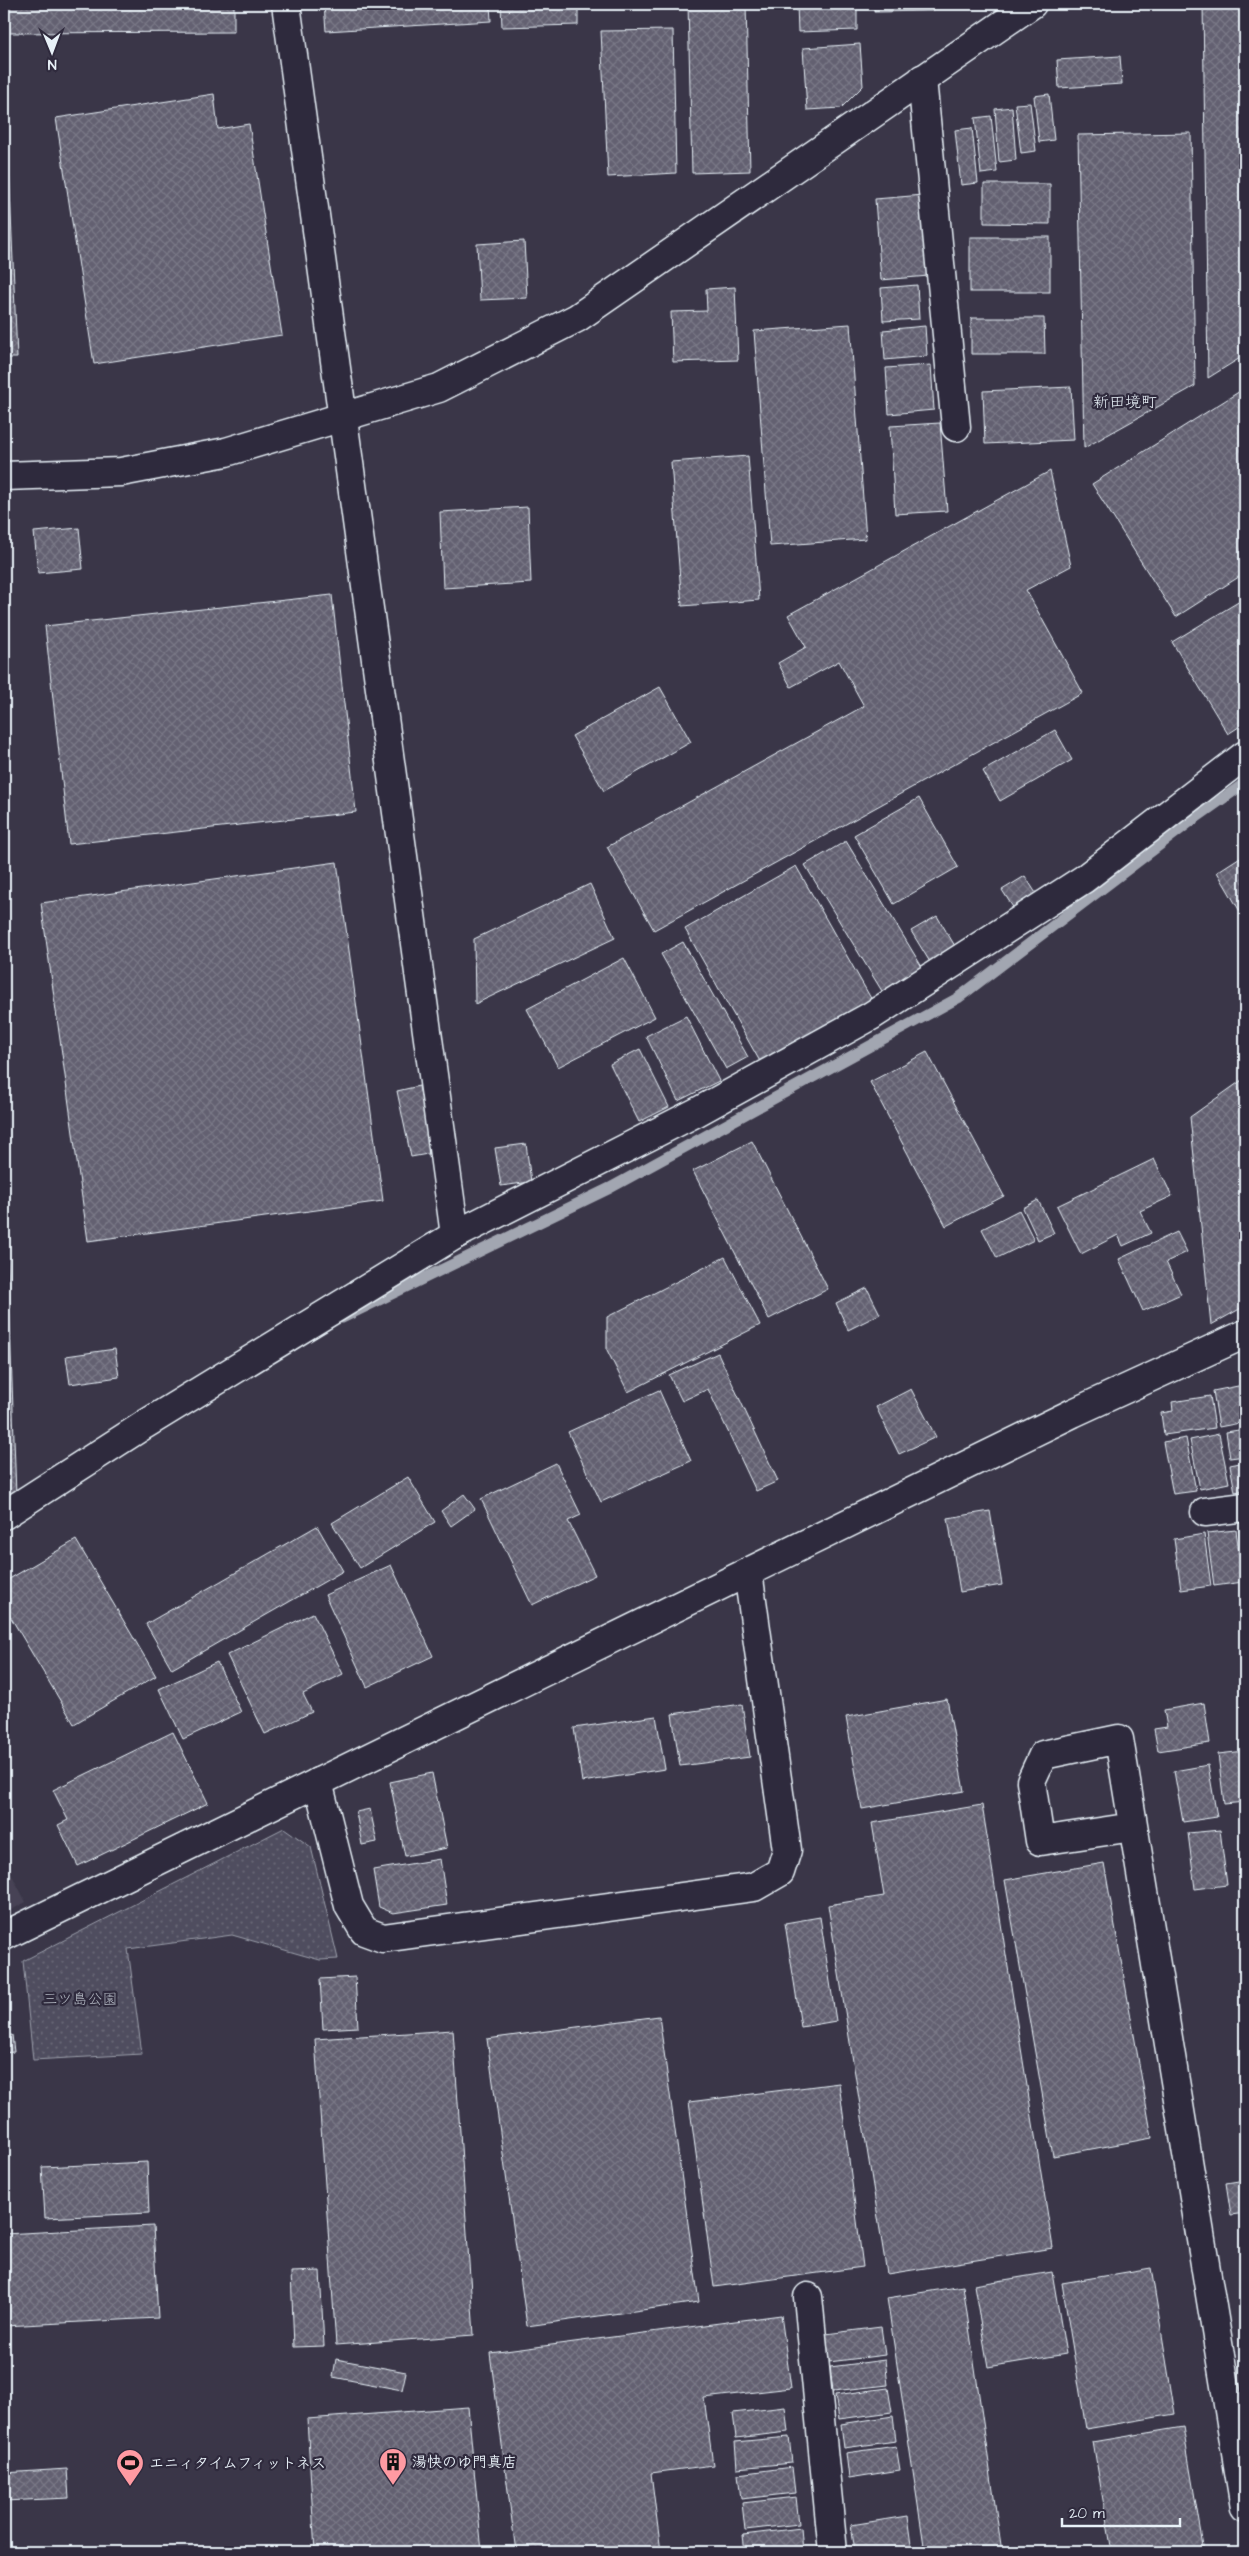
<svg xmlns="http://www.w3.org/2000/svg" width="1249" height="2556" viewBox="0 0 1249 2556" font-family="'Architects Daughter','Klee One',sans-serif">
<defs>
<pattern id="park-dots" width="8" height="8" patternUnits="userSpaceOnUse" patternTransform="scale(1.25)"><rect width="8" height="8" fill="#504e5f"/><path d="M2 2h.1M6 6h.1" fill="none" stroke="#696877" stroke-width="1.8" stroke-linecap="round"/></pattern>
<pattern id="building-cross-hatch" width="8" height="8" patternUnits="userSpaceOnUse" patternTransform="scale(1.25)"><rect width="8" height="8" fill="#636171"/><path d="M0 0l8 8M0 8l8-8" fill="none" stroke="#797886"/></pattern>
</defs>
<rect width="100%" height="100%" fill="#3a3648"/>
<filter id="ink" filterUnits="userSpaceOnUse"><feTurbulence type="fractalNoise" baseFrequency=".02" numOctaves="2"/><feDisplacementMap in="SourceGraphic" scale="10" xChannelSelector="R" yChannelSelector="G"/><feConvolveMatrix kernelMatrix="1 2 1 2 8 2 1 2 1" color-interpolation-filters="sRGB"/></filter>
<g filter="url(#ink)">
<polygon fill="#464354" points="4,1860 26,1902 4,1914"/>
<polygon fill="url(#park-dots)" stroke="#9ca0ac" points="284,1828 311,1847 338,1959 320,1960 232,1935 128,1949 142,2054 33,2060 23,1961"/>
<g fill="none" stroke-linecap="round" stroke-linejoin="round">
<polyline stroke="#a2a6b1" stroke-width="11" points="342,1318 610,1188 958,998 1187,824 1245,783"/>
</g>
<g fill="url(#building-cross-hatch)" stroke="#e8f1f8">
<polygon points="4,4 234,4 234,32 4,33"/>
<polygon points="324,4 490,4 491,21 326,31"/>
<polygon points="501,4 578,4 578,25 502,27"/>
<polygon points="688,4 746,4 750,171 692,173"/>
<polygon points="797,4 857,4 857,30 798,32"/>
<polygon points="874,4 933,4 933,11 874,12"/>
<polygon points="1203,4 1245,4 1245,355 1208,378"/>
<polygon points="673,30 676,173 608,177 601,31"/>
<polygon points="860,44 863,86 841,108 807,110 803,48"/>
<polygon points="1120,56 1122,84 1059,88 1057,60"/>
<polygon points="4,68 5,68 17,358 4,358"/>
<polygon points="214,94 218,129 249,124 282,335 94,364 56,118"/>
<polygon points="1049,94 1054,140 1039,142 1034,96"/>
<polygon points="1030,103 1036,151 1021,153 1015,104"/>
<polygon points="1012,107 1016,160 999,162 995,109"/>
<polygon points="991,116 997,172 981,174 975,118"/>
<polygon points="972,128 978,183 961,185 955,130"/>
<polygon points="1191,133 1195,386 1084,448 1078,135"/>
<polygon points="984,184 1050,184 1050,224 984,223"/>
<polygon points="923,195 929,276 881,280 875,199"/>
<rect x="970" y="237" width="80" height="55"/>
<polygon points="524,241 527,298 480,300 477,244"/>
<polygon points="917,285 919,319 883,321 881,288"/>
<polygon points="735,287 738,360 673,362 671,312 707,311 706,289"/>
<polygon points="971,318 1044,318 1045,354 971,354"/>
<polygon points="850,324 866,539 770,546 754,331"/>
<polygon points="925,326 927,356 885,360 883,330"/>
<polygon points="931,365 934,410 889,414 886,368"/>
<polygon points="1071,387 1074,440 985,444 983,391"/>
<polygon points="1245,388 1245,573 1176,617 1092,484"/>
<polygon points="940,423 947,511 895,514 890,426"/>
<polygon points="748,456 759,600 682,606 671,462"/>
<polygon points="1050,471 1071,566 1026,590 1083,693 654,930 607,847 864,706 839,661 791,687 778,663 806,647 788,615"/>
<polygon points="528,507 531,583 443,588 440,512"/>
<polygon points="79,528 83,569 38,573 34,532"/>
<polygon points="332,595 356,812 69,844 45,626"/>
<polygon points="1245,598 1245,723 1228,734 1172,642"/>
<polygon points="660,687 691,742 604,791 572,736"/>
<polygon points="1055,730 1072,760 1000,801 983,771"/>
<polygon points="919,798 958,867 894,904 854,835"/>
<polygon points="846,841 925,972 885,996 805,865"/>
<polygon points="1245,854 1245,920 1217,872"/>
<polygon points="337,862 383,1201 88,1241 41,903"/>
<polygon points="796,866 873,1002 762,1065 685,929"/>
<polygon points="1025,876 1039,898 1016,912 1002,890"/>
<polygon points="590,884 615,938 475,1004 474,939"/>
<polygon points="937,916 958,951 933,967 911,931"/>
<polygon points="683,942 748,1057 726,1069 661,954"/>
<polygon points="624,958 655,1017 558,1067 527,1009"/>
<polygon points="686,1016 719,1081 678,1101 646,1036"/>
<polygon points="640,1049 669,1107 639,1122 610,1064"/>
<polygon points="927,1052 1004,1196 946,1226 870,1082"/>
<polygon points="1245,1078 1245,1306 1211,1325 1190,1117"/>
<polygon points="419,1086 433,1153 411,1157 397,1091"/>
<polygon points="752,1141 828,1289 769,1319 693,1171"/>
<polygon points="526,1144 531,1182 501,1186 495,1148"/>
<polygon points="4,1155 16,1495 4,1495"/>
<polygon points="1154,1159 1172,1196 1140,1211 1151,1233 1123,1246 1118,1235 1081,1254 1057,1206"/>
<polygon points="1038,1200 1054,1233 1038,1240 1023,1208"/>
<polygon points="1019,1210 1034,1240 997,1258 982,1229"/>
<polygon points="1177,1232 1187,1252 1166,1262 1181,1294 1143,1311 1119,1259"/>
<polygon points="725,1257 760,1325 628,1392 607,1350 607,1317"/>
<polygon points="867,1288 880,1314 848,1330 836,1303"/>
<polygon points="115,1349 119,1377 70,1384 66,1356"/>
<polygon points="718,1353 778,1481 756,1491 708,1389 682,1401 669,1375"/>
<polygon points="1243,1385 1245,1422 1219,1427 1213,1391"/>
<polygon points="911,1389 936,1437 899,1454 876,1407"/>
<polygon points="659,1390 691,1461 601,1502 568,1432"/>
<polygon points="1210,1396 1215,1428 1164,1435 1161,1413 1173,1411 1172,1402"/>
<polygon points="1245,1429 1245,1456 1230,1458 1226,1432"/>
<polygon points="1219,1434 1229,1483 1200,1489 1190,1440"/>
<polygon points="1186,1438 1196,1491 1173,1494 1163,1442"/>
<polygon points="1245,1462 1245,1490 1235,1492 1230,1465"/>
<polygon points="556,1463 581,1515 568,1521 595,1575 532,1605 481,1499"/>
<polygon points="408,1477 435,1522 360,1568 332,1523"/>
<polygon points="464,1494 475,1509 451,1526 441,1511"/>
<polygon points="990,1511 1002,1585 960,1592 948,1518"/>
<polygon points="317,1526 343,1571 172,1669 146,1624"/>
<polygon points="1245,1529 1245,1571 1239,1530"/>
<polygon points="1236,1530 1243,1582 1214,1586 1207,1533"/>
<polygon points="1204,1534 1211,1586 1181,1590 1174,1539"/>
<polygon points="76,1540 156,1676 74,1724 4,1606 4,1582"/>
<polygon points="391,1565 433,1656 367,1687 325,1595"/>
<polygon points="313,1613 343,1674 303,1694 312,1712 265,1734 227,1655"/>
<polygon points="217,1662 241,1712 183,1739 159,1689"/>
<polygon points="947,1699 964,1791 862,1809 846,1717"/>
<polygon points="1204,1703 1210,1743 1158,1751 1154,1729 1167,1727 1164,1710"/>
<polygon points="742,1704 750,1757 680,1766 672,1714"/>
<polygon points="656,1716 665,1769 582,1782 574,1728"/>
<polygon points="173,1732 208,1803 78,1866 58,1825 68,1820 53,1790"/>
<polygon points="1245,1751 1245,1802 1224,1804 1218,1754"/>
<polygon points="1208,1765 1217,1817 1183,1822 1174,1771"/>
<polygon points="432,1773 447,1848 405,1856 390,1782"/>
<polygon points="982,1805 1053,2248 887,2274 828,1905 884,1896 872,1823"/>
<polygon points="370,1809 377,1842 362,1845 356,1812"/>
<polygon points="1220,1830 1227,1885 1195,1889 1188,1833"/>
<polygon points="440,1859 447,1905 393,1913 379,1907 373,1870"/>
<polygon points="1104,1863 1152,2138 1053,2156 1005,1880"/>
<polygon points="820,1917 836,2021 801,2027 785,1923"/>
<polygon points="355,1977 358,2027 323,2029 320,1979"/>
<polygon points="659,2016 699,2302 527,2326 487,2039"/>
<polygon points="453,2030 474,2335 336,2345 315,2039"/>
<polygon points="12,2035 14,2052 4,2053 4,2036"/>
<polygon points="839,2083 863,2267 714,2287 689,2102"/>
<polygon points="147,2162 149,2213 45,2218 42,2167"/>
<polygon points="1245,2180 1245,2213 1231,2215 1226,2183"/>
<polygon points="153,2226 158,2318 4,2326 4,2234"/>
<polygon points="1151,2268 1175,2414 1086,2429 1062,2283"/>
<polygon points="320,2271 324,2346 294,2347 291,2272"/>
<polygon points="1052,2272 1066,2354 988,2367 974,2285"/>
<polygon points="963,2286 1002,2552 925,2552 887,2298"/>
<polygon points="781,2315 791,2388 704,2398 713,2465 651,2473 661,2552 516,2552 490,2353"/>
<polygon points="881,2327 885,2355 829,2362 826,2334"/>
<polygon points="336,2359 406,2372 402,2390 333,2377"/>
<polygon points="885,2360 888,2385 833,2391 830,2367"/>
<polygon points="888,2388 892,2412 839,2419 835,2395"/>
<polygon points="468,2407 482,2552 315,2552 307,2419"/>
<polygon points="785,2407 788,2432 736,2438 733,2413"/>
<polygon points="893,2416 896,2441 844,2448 841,2424"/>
<polygon points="1183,2427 1204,2552 1112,2552 1093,2442"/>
<polygon points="789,2437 792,2463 737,2468 735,2442"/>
<polygon points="896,2446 900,2470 849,2478 846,2453"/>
<polygon points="792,2467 795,2493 741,2499 738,2474"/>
<polygon points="67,2469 69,2498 4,2501 4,2473"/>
<polygon points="796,2497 799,2524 745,2530 742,2503"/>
<polygon points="907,2516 912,2552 855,2552 851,2525"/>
<polygon points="801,2528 803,2552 745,2552 743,2535"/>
</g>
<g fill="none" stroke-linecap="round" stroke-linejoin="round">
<defs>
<g id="minor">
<polyline points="286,4 455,1235"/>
<polyline points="922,79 956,427"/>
<polyline points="4,476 121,472 226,452 439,388 577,318 1032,4"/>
<polyline points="1205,1512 1245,1507"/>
<polyline points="4,1515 144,1425 455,1235 697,1112 871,1016 1084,879 1245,755"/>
<polyline points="318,1782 349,1906 364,1931 383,1938 754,1887 780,1872 787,1850 748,1572"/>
<polyline points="1133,1827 1040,1841 1031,1781 1043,1755 1119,1739 1245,2508"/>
<polyline points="4,1936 1073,1413 1245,1334"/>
<polyline points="808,2297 833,2552"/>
</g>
</defs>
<use href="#minor" stroke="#e8f1f8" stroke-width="31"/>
<use href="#minor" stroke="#2f2a3d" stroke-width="28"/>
</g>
</g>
<defs>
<symbol id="building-pin" viewBox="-11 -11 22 30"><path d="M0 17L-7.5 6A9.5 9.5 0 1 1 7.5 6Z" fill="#ff9aa2" stroke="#2f2a3d"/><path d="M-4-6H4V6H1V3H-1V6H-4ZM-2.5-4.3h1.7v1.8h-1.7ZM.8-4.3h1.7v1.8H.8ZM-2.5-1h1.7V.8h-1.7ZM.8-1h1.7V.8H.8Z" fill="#111"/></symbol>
<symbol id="stadium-pin" viewBox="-11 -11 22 30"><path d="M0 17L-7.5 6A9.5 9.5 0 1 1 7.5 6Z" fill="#ff9aa2" stroke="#2f2a3d"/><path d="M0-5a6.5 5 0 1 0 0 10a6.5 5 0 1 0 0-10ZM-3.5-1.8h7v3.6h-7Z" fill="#111"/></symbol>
</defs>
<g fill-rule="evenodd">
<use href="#building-pin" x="377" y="2446" width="32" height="43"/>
<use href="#stadium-pin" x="114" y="2447" width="32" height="43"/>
</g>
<g text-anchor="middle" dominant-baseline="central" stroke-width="4.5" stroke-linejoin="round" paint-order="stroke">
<g font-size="15" fill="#b3b8c2" stroke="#2f2a3d">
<text x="80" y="1999">三ツ島公園</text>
</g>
<g font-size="15" font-weight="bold" fill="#e8f1f8" stroke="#2f2a3d" text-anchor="start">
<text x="412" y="2462">湯快のゆ門真店</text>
<text x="149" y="2463">エニィタイムフィットネス</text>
</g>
<g font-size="16" fill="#e8f1f8" stroke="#2f2a3d">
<text x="1125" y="402">新田境町</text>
</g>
</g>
<rect width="1249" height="2556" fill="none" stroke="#2f2a3d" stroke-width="20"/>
<rect x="10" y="10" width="1229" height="2536" fill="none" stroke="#e8f1f8" stroke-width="2" filter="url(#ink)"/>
<g transform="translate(52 52) rotate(179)" stroke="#2f2a3d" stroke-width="4" paint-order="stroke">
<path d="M0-4L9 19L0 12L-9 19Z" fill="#e8f1f8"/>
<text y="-8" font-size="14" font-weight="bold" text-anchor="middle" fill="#e8f1f8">N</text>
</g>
<path d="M1062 2518v8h118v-8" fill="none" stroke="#e8f1f8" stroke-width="2.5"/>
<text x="1069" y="2518" font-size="15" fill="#e8f1f8" stroke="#2f2a3d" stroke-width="4" paint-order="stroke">20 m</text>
</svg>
